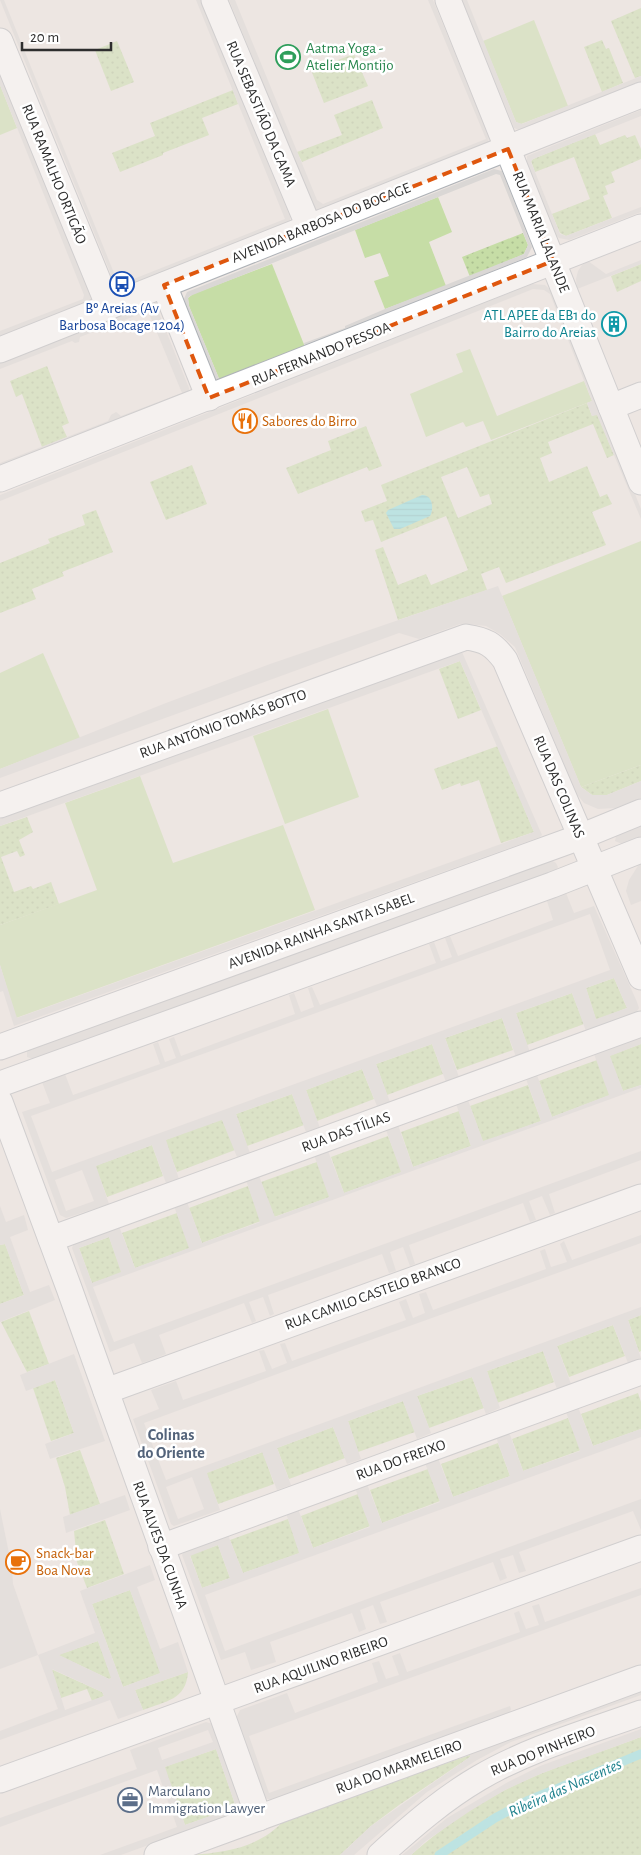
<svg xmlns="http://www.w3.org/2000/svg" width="641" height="1855" viewBox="0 0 641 1855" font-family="'Alegreya Sans',sans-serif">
<defs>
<pattern id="park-dots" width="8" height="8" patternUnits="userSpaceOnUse" patternTransform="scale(1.25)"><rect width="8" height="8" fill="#c6dda6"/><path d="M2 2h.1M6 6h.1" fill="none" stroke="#aabe8f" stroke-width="1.8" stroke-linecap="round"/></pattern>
<pattern id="water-rules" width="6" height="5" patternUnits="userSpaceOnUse" patternTransform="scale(1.25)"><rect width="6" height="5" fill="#83e0e2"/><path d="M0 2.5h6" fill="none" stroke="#71c0c2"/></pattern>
</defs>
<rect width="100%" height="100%" fill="#ede6e2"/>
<g fill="#c6dda6">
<polygon points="534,20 568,106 521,124 516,122 483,41"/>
<polygon points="0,85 17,128 0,135"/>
<polygon points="438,197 452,232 429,242 446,286 385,309 374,281 389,276 380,253 365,258 355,230"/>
<polygon points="272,264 305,347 220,381 189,306 188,298 193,294"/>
<polygon points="470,349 497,416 584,381 592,401 491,440 483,421 466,427 463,422 426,437 410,394 463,372 456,354"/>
<polygon points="641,541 641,765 581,787 502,596"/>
<polygon points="43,653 80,738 0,769 0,673"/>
<polygon points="328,709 359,797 285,824 253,736"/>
<polygon points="140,776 173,863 283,825 315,910 16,1018 0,965 0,925 97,890 65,803"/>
</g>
<g fill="url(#park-dots)" fill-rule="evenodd">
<polygon points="641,8 641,76 635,78 611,21"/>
<polygon points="602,40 606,49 609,48 623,83 602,92 584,47"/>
<polygon points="117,41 134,82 111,91 95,50"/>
<polygon points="354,54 368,86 324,103 311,70"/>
<polygon points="233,90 238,104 202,118 209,135 163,153 163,155 120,172 112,153 155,136 150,123"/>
<polygon points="372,100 383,128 302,162 297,152 342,135 334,115"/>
<polygon points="595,134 600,145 625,135 627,138 635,135 641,149 641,159 611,172 615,182 605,186 608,194 603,196 612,218 566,236 560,233 552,214 590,199 574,157 535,172 531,161 533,159"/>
<polygon points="523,233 528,245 524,254 470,277 462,257"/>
<polygon points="641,264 641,281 617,292 611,276"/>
<polygon points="47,366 69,423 62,426 67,437 42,447 22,394 16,397 10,381"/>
<path d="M587 403 592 416 597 414 614 455 607 458 593 424 548 442 552 453 540 458 549 482 587 466 600 497 607 494 612 504 592 512 606 545 506 583 499 567 481 574 487 590 398 620 375 550 383 547 398 585 426 574 431 585 468 570 446 516 381 542 373 520 365 522 361 511 387 501 381 485ZM467 467 480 497 489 494 492 504 458 518 441 477Z"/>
<polygon points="366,426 382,466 369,471 367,467 298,494 286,468 331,450 328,441"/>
<polygon points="192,465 207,504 166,520 150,482"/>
<polygon points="96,510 113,552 62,572 64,576 32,589 36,599 0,613 0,563 50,543 48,539 85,525 82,515"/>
<polygon points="460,661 481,710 458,719 439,669"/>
<polygon points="498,746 534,832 501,843 479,780 461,786 460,783 442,790 434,769"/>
<polygon points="641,765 641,781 607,795 592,795 581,787"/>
<polygon points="27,817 33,832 19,840 25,855 20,857 17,851 1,857 14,892 31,886 33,889 51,882 59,904 0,925 0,826"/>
<polygon points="614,978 627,1008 596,1020 586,988"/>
<polygon points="572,993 584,1024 527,1045 516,1013"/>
<polygon points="502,1018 513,1050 457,1070 445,1038"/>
<polygon points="432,1044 443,1074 387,1095 376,1064"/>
<polygon points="641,1044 641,1085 623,1091 609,1056"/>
<polygon points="597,1060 610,1095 552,1117 539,1081"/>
<polygon points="362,1069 374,1099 317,1121 306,1090"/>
<polygon points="528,1085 541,1121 483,1142 470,1106"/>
<polygon points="292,1094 304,1125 247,1146 236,1114"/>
<polygon points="459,1111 471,1146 413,1167 401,1132"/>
<polygon points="222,1119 235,1150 177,1172 165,1140"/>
<polygon points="388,1136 402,1172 344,1193 331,1157"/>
<polygon points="152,1145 163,1176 107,1197 95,1166"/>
<polygon points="317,1162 330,1197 274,1217 261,1182"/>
<polygon points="248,1186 261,1221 202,1243 189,1208"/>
<polygon points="177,1213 190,1248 135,1268 122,1233"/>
<polygon points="109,1237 122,1273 92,1283 79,1248"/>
<polygon points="5,1244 24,1295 0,1304 0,1245"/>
<polygon points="29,1311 49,1364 27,1372 1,1322"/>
<polygon points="641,1315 641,1351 639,1352 628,1320"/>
<polygon points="613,1325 625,1356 569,1377 557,1346"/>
<polygon points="543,1351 554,1382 497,1403 487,1371"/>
<polygon points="472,1377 484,1408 429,1428 417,1396"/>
<polygon points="55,1380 74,1433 51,1441 33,1388"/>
<polygon points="638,1393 641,1402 641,1429 593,1446 581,1414"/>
<polygon points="403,1401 415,1432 358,1452 348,1421"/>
<polygon points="568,1418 581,1450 523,1471 512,1439"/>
<polygon points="333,1427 345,1458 289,1479 277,1448"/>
<polygon points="498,1443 510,1476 453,1497 441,1464"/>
<polygon points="80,1450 100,1504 70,1515 65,1487 56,1458"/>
<polygon points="263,1452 274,1484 218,1504 206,1473"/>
<polygon points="428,1469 440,1501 382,1523 370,1490"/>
<polygon points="358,1494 370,1526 313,1548 301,1516"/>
<polygon points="288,1519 300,1553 243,1573 230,1540"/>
<polygon points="105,1520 124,1574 87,1588 77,1562 74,1531"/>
<polygon points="218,1545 230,1578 202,1588 190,1555"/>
<polygon points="130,1590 161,1673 123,1687 92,1604"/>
<polygon points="98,1641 112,1678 109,1679 58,1655"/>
<polygon points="51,1669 102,1692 104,1696 92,1701 87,1689 61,1698"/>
<path d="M188 1672C186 1700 166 1701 143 1710L135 1690Z"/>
<path d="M641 1737V1855H411C439 1830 472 1807 505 1790 548 1768 596 1754 641 1737Z"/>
<polygon points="216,1749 236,1807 185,1825 164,1767"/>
<path d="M470 1755V1757L399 1805 371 1826 340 1855H191C226 1852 260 1848 285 1819Z"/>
</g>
<g fill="#dad7d5" fill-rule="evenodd">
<polygon points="0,0 4,0 116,278 126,282 285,219 196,0 201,0 290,217 290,221 120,290 116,287"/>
<polygon points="229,0 235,0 317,200 323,204 486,139 428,0 433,0 489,137 488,144 318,211 314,208"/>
<polygon points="462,0 467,0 516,122 522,124 641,76 641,82 519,130 514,128 513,125"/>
<polygon points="0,70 91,291 91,300 0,336 0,331 83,299 84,295 0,85"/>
<polygon points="641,110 641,116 533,159 531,162 560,234 566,236 641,207 641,212 569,240 559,238 556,235 527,162 527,156"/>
<polygon points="494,169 502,171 503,174 532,247 527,257 305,347 304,343 345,328 345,326 385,309 524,254 528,245 500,175 496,174 190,296 188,298 189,306 220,381 214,378 185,307 184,299 187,292"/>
<polygon points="641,260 641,264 577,289 576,279 578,271 582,265 588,261 606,274"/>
<polygon points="532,284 545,285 554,293 641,509 641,519 597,415 592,416 587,403 592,401 550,294 544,290 533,289 0,501 0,495"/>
<polygon points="146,306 158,311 189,388 189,392 0,470 0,463 108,421 111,415 116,412 121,416 182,393 148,311 80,337 79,342 75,343 72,341 0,369 0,363"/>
<polygon points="498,586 581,787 592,795 607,795 641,781 641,798 615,808 598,809 584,803 576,793 515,647 500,634 486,626 469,624 460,624 419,639 399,633 0,778 0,769 166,703 270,664"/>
<polygon points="462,652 542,835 540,837 14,1026 3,991 0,992 0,965 17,1018 534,832 460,661 0,826 0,819"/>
<polygon points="641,825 641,836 622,844 615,841 616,836"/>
<polygon points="551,860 556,863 558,867 556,870 33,1059 27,1057 27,1051"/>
<polygon points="641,861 641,901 631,905 626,891 629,880"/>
<path d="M566 893 574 913 594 906 637 1002 639 1008 636 1013 586 1031 572 993 516 1013 530 1052 516 1057 502 1018 445 1038 459 1077 446 1082 432 1044 376 1064 390 1102 377 1106 362 1069 306 1090 320 1128 306 1132 292 1094 236 1114 250 1153 237 1157 222 1120 166 1140 179 1179 166 1183 152 1145 96 1166 109 1204 66 1218 60 1215 22 1112 50 1103 42 1082 65 1074 73 1095 160 1064 153 1044 158 1042 165 1062 176 1058 169 1039 174 1037 181 1056 295 1014 289 995 294 993 301 1012 314 1007 308 988 312 987 320 1005 436 963 429 944 434 942 441 961 452 957 445 938 450 936 458 956 553 920 547 901ZM590 914 610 970 52 1172 31 1116ZM614 978 627 1008 596 1019 586 988ZM82 1170 94 1201 66 1211 55 1180Z"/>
<path d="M641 1037V1044L610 1056 623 1091 641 1085V1088L93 1287 114 1342 641 1151V1160L549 1194 555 1213 550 1215 542 1196 529 1201 536 1220 530 1222 523 1203 409 1245 415 1264 410 1266 403 1247 390 1252 396 1271 389 1273 382 1254 268 1295 274 1314 270 1316 263 1297 249 1302 256 1321 252 1323 244 1303 159 1335 166 1354 154 1359 142 1363 134 1343 110 1352 72 1248 74 1243 119 1226 135 1268 189 1248 174 1206 187 1202 202 1243 260 1222 246 1180 259 1176 275 1217 329 1197 314 1155 328 1151 344 1193 401 1172 386 1130 398 1125 413 1167 471 1146 456 1104 468 1100 483 1141 541 1121 526 1079 537 1075 552 1117 609 1095 594 1054ZM109 1237 121 1272 92 1283 79 1248Z"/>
<polygon points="0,1206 6,1222 24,1215 28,1230 10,1237 30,1292 49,1285 55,1300 0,1322 0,1304 24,1295 5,1244 0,1245"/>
<path d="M641 1235V1243L351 1347 144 1423 166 1480 641 1307V1315L628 1320 641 1358 628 1363 613 1325 557 1346 571 1384 557 1389 543 1351 487 1371 500 1408 486 1414 472 1377 417 1396 431 1433 417 1439 403 1401 348 1421 361 1459 347 1464 333 1427 277 1448 291 1485 277 1490 262 1452 207 1473 220 1510 174 1526 171 1524 133 1419 159 1409 151 1390 176 1381 183 1400 266 1371 259 1351 264 1350 272 1369 287 1363 280 1344 285 1343 292 1361 406 1320 399 1302 406 1299 413 1318 425 1313 419 1294 426 1292 433 1310 546 1269 540 1251 545 1249 551 1267 567 1262 560 1244 564 1241 572 1260ZM192 1477 204 1509 178 1519 166 1487Z"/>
<polygon points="74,1354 105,1441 50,1459 45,1444 74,1433 55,1380 26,1391 20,1375"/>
<path d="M578 1407 593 1446 641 1429V1437L205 1595 225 1651 641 1499V1530L633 1511 519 1552 526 1571 519 1573 513 1555 500 1559 507 1578 500 1581 493 1562 380 1602 387 1622 380 1624 373 1605 360 1610 366 1629 359 1632 352 1613 270 1642 276 1662 251 1670 245 1652 221 1660 182 1555 185 1550 228 1535 243 1573 299 1553 286 1513 298 1509 313 1548 370 1527 355 1488 367 1484 382 1523 440 1502 425 1463 438 1458 453 1497 510 1476 496 1437 509 1432 523 1471 580 1451 566 1412ZM218 1545 230 1578 202 1588 190 1556Z"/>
<polygon points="125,1495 130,1510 66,1533 63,1517"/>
<path d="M0 1509 12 1568 13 1584 38 1655 95 1633 80 1591 150 1565 155 1580 137 1587 160 1649 178 1642 188 1672 135 1690 143 1710 118 1719 110 1700 0 1740V1731L58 1709 38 1655 0 1669ZM130 1590 160 1673 123 1687 92 1604ZM98 1641 111 1678 109 1679 59 1655ZM52 1669 102 1692 104 1696 65 1710Z"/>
<polygon points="641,1588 641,1595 249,1736 269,1793 510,1706 511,1709 509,1715 271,1800 264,1798 236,1718 240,1710 287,1693 295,1713 378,1682 372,1663 379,1661 386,1679 399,1675 392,1656 400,1653 407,1672 520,1632 514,1613 519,1611 526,1629 539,1625 532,1606 539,1604 545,1622"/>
<polygon points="641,1685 641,1695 511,1742 477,1760 427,1792 354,1855 340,1855 371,1826 470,1757 470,1755 515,1732"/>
<path d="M206 1722 213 1724 243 1807 239 1812 121 1855H100L177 1827 157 1770 0 1827V1818L137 1769 130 1750ZM208 1730 213 1742 162 1760 158 1748ZM216 1749 236 1807 185 1825 165 1767Z"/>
<polygon points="641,1729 641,1737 540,1774 505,1790 470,1811 426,1841 411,1855 402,1855 447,1818 508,1782 540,1766"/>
</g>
<path fill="url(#water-rules)" d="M422 495C433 495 434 509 430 516L400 529H394L386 513 388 510Z"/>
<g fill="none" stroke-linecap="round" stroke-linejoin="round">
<polyline stroke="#83e0e2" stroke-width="9" points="439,1855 495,1818 527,1801 641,1754"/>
<defs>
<g id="street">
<polyline points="214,0 309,227"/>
<polyline points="448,0 641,482"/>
<polyline points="0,41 109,307"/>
<polyline points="164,285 209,398"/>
<polyline points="0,350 641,95"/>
<polyline points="611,407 641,395"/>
<polyline points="0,479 641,227"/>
<path d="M0 805 466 637C486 640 493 644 505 660L641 977"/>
<polyline points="0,1047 580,837 641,812"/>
<polyline points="0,1084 552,885 641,850"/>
<polyline points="0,1102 69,1288 259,1818"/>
<polyline points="51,1239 641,1024"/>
<polyline points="106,1391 641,1197"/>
<polyline points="161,1547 641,1372"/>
<polyline points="0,1780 641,1548"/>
<polyline points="157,1855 641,1678"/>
<path d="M380 1855C411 1827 443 1799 479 1778 528 1749 588 1732 641 1713"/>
</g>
</defs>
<use href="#street" stroke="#afb3b8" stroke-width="27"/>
<use href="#street" stroke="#fff" stroke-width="25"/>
</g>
<path d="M0 0H641V1855H0ZM508 149 553 261 209 398 164 285Z" fill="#ede6e2" fill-opacity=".55" fill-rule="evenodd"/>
<path fill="none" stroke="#df570e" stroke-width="4" stroke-dasharray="10 6" stroke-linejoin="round" d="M508 149 553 261 209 398 164 285Z"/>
<defs>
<symbol id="stadium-ring" viewBox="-11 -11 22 22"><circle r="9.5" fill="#fff" stroke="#2e9e5b" stroke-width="1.5"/><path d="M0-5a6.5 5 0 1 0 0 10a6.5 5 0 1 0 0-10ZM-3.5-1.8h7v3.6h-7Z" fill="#2e9e5b"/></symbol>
<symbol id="bus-ring" viewBox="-11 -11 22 22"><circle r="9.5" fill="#fff" stroke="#1a4fb4" stroke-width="1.5"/><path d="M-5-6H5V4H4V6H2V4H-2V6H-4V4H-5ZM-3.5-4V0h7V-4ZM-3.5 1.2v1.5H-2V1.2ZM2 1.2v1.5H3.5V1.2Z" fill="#1a4fb4"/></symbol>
<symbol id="building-ring" viewBox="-11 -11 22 22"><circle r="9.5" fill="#fff" stroke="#0f9aa8" stroke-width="1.5"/><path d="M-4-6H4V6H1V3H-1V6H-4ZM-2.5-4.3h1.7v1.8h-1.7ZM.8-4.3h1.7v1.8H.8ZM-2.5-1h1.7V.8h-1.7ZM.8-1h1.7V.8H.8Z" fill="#0f9aa8"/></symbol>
<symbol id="restaurant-ring" viewBox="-11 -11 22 22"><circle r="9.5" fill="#fff" stroke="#e8710a" stroke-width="1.5"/><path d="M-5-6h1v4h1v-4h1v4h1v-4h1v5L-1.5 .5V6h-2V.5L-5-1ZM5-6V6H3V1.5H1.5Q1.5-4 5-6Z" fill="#e8710a"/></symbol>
<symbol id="cafe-ring" viewBox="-11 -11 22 22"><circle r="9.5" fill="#fff" stroke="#e8710a" stroke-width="1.5"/><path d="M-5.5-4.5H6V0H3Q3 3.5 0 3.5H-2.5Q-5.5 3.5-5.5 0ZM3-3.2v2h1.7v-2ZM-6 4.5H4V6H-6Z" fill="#e8710a"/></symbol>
<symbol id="office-ring" viewBox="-11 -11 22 22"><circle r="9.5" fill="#fff" stroke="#5c6f8a" stroke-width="1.5"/><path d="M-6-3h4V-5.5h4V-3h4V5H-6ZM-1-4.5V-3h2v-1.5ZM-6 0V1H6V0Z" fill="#5c6f8a"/></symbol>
</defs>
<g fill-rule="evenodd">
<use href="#stadium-ring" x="274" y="43" width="28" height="28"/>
<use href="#bus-ring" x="108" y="270" width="28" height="28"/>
<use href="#building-ring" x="600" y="310" width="28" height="28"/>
<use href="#restaurant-ring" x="231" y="407" width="28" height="28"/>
<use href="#cafe-ring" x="4" y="1548" width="28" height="28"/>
<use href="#office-ring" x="116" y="1786" width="28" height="28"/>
</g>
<g text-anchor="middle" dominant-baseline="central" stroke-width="5" stroke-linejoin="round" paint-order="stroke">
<g font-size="15" fill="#27864d" stroke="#fff" text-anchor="start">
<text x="306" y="48">Aatma Yoga -<tspan x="306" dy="17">Atelier Montijo</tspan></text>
</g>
<g font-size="15" fill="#2e2e2e" stroke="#fff">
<text transform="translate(261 114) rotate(67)">RUA SEBASTIÃO DA GAMA</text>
<text transform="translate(54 174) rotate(68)">RUA RAMALHO ORTIGÃO</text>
<text transform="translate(321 223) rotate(-22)">AVENIDA BARBOSA DO BOCAGE</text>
<text transform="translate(541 232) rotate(68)">RUA MARIA LALANDE</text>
<text transform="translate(321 354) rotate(-22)">RUA FERNANDO PESSOA</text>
<text transform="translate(223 724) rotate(-20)">RUA ANTÓNIO TOMÁS BOTTO</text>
<text transform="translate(559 787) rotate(67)">RUA DAS COLINAS</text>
<text transform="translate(321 931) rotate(-20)">AVENIDA RAINHA SANTA ISABEL</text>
<text transform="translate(346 1132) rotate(-20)">RUA DAS TÍLIAS</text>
<text transform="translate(373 1294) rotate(-20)">RUA CAMILO CASTELO BRANCO</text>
<text transform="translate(401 1460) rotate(-20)">RUA DO FREIXO</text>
<text transform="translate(160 1545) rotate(70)">RUA ALVES DA CUNHA</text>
<text transform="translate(321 1665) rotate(-20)">RUA AQUILINO RIBEIRO</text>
<text transform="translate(543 1751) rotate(-22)">RUA DO PINHEIRO</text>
<text transform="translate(399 1767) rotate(-20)">RUA DO MARMELEIRO</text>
</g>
<g font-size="15" fill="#164399" stroke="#fff">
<text x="122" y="308">Bº Areias (Av<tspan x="122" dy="17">Barbosa Bocage 1204)</tspan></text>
</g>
<g font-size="15" fill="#0d838f" stroke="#fff" text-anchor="end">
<text x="596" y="315">ATL APEE da EB1 do<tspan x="596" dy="17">Bairro do Areias</tspan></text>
</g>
<g font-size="15" fill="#c56008" stroke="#fff" text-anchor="start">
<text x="262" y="421">Sabores do Birro</text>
<text x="36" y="1553">Snack-bar<tspan x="36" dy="17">Boa Nova</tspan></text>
</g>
<g font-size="15" fill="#4e5e75" stroke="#fff" text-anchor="start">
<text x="148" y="1791">Marculano<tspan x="148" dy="17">Immigration Lawyer</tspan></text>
</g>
<g font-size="16" font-weight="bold" fill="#53637a" stroke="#fff">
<text x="171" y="1435">Colinas<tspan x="171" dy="18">do Oriente</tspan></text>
</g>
<g font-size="16" font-style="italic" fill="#1d808c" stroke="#fff">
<text transform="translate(565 1788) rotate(-24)">Ribeira das Nascentes</text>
</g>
</g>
<path d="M22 42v8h89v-8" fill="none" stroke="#2e2e2e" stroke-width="2.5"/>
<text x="30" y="42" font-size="15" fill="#2e2e2e" stroke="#ffffff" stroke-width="4" paint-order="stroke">20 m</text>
</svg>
